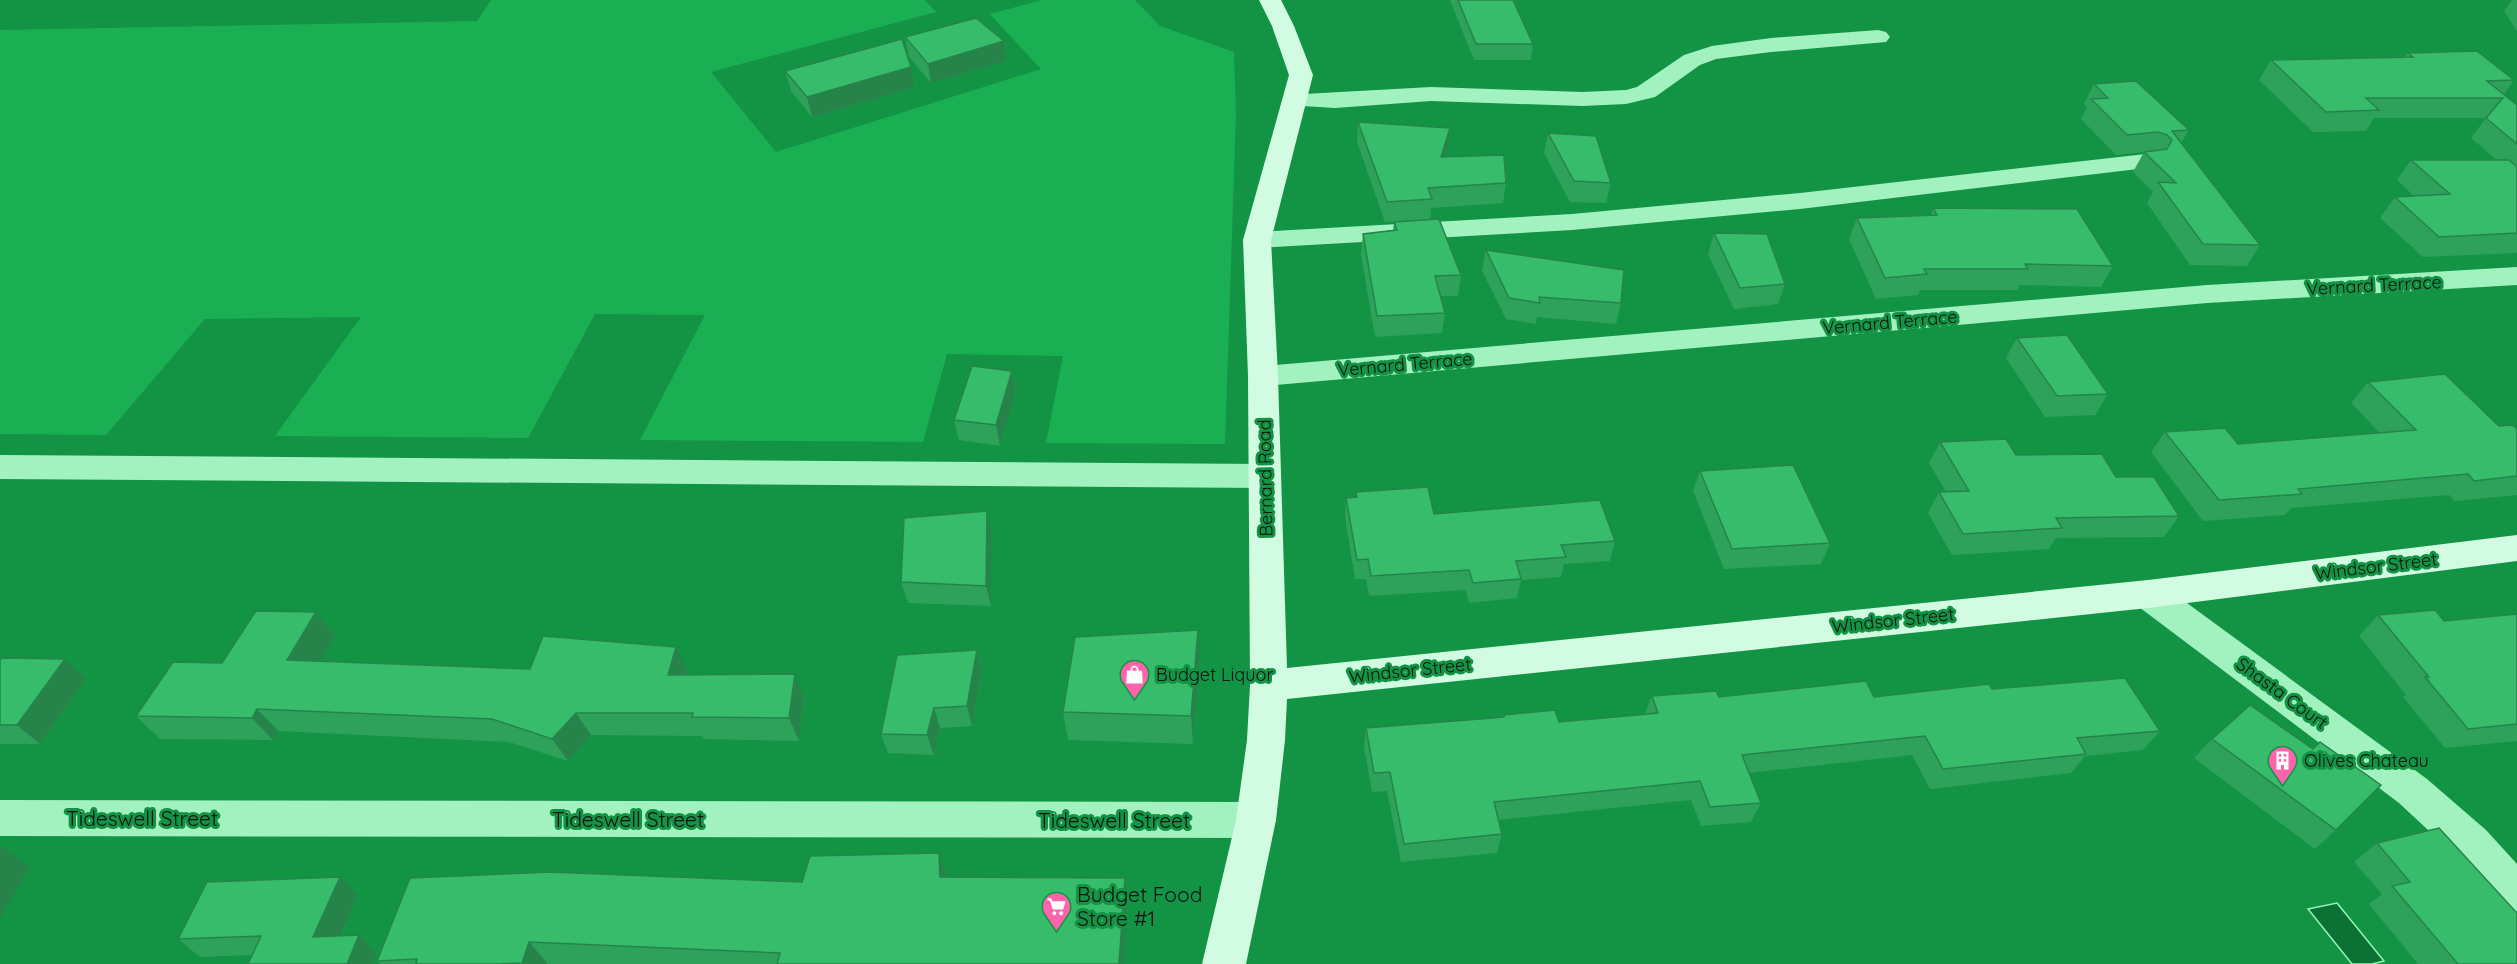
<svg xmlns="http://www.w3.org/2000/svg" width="2517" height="964" viewBox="0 0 2517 964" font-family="Quicksand,sans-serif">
<rect width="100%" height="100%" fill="#139445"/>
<polygon fill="#1aaf52" points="491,0 925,0 936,12 711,72 776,152 1041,69 990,14 1042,0 1135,0 1160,26 1234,52 1236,114 1225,444 1046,443 1063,356 947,354 923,442 640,440 705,315 595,314 528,438 275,436 361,317 205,319 106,435 0,434 0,30 477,21"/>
<polygon fill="#0b7134" stroke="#93f6b7" stroke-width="1.5" points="2337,903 2384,961 2372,964 2352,964 2308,909"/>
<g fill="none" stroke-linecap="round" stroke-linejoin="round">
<g fill="#a2f2c0" fill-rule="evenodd">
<polygon points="1878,30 1886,32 1890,37 1886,42 1771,52 1716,59 1700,65 1655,97 1626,104 1582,106 1431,101 1335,108 1286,105 1283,100 1286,95 1431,87 1582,92 1626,90 1637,87 1684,55 1712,46 1771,38"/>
<polygon points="2146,154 2155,157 2159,162 2155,167 1800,209 1572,230 1257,248 1247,246 1243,240 1247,234 1257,232 1572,214 1800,193"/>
<polygon points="2517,267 2517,285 2207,303 1263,386 1252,383 1248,376 1252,369 1263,366 2207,285"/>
<polygon points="0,455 1265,464 1277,468 1281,476 1277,484 1265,488 0,479"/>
<polygon points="2148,580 2161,584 2427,779 2486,830 2517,864 2517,914 2502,908 2456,856 2399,803 2135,604 2130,594 2135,584"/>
<polygon points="0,800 1256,802 1270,807 1276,820 1270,833 1256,838 0,836"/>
</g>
<polygon fill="#d1fce2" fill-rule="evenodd" points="1259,0 1281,0 1294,26 1313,75 1271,240 1278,376 1287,668 2148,580 2517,535 2517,561 2148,608 1287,699 1285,740 1276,820 1246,964 1202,964 1236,820 1247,740 1250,685 1248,376 1243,240 1289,75 1272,26"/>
</g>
<g fill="#2ea25b">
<polygon points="1450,0 1513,0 1533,44 1531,60 1474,60"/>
<polygon points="2512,0 2517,0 2517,31 2504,11"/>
<polygon points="905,37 1004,41 1006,61 931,83 909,57"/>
<polygon points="2408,53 2514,80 2504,94 2517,105 2517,253 2423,257 2380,218 2395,197 2414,196 2397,180 2411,160 2497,160 2471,138 2486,118 2374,118 2366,131 2313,132 2259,80 2271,60 2405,57"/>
<polygon points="911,67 915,87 812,117 791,91 785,71"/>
<polygon points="2094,84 2189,130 2181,143 2260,245 2247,266 2190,265 2147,203 2153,192 2133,172 2144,152 2116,155 2081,119 2087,107 2084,104"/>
<polygon points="1358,122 1450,128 1448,148 1445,157 1506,183 1503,203 1431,208 1430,220 1461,275 1458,296 1441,296 1445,313 1442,333 1375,337 1361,254 1363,234 1393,230 1394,222 1385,222 1357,142"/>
<polygon points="1548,133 1611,183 1606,203 1570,202 1544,153"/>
<polygon points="1933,208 2113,266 2101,287 2020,285 2017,290 1920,290 1918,295 1876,299 1849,239 1857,218 1931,215"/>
<polygon points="1714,233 1785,284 1778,304 1734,309 1708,254"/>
<polygon points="1486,250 1621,303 1616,324 1537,317 1536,324 1506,319 1482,271"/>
<polygon points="2017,338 2108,394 2095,415 2045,417 2006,358"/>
<polygon points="1012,371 1016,392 1000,446 959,440 954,420"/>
<polygon points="2368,382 2499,426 2517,429 2517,495 2455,501 2449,495 2291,508 2285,515 2203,521 2151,452 2165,432 2238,444 2380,433 2351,403"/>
<polygon points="1940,442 2016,455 2116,477 2179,516 2164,537 2056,538 2049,549 1952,555 1928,513 1939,492 1946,492 1929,463"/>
<polygon points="1700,471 1830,543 1821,564 1724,569 1693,491"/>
<polygon points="1356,492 1434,514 1615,541 1610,561 1564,564 1561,577 1521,580 1517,598 1469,603 1466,590 1369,596 1366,579 1355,579 1345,517 1346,498 1356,497"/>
<polygon points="987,511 991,532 991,606 908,603 901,582"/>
<polygon points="316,612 335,635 319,661 530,669 688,670 687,674 804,696 799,741 704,739 702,736 591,735 568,761 509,742 278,731 273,740 160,739 136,716 222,663"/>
<polygon points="2517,614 2517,741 2445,748 2403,697 2406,695 2359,636 2378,615 2444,621"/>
<polygon points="977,650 982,670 972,726 940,728 934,755 888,753 881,734"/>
<polygon points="1200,659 1193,744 1068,740 1063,712"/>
<polygon points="0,660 86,679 40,744 0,744"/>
<polygon points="1992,689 2160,731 2143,750 2085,756 2071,773 1930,789 1912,755 1749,773 1761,803 1751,822 1701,826 1691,800 1498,820 1502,834 1497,853 1401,862 1387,791 1372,792 1364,747 1366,728 1503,717 1504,715 1559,722 1645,714 1652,696 1874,697"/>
<polygon points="2212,739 2336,830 2315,849 2194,758"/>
<polygon points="2377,843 2517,964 2418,964 2369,904 2382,894 2354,862"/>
<polygon points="939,853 947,877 1128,900 1124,964 381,964 377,961 802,882"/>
<polygon points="358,895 341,936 359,935 377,953 373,964 248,964 252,955 200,957 178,939"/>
</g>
<g fill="#26844a">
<polygon points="1004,41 1006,61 931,83 928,64"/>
<polygon points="911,67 915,87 812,117 807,97"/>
<polygon points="1450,128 1448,148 1438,178 1441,157"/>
<polygon points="1012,371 1016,392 1000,446 996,425"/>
<polygon points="987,511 991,532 991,606 986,586"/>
<polygon points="316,612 335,635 307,683 287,660"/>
<polygon points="1198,630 1200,659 1193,744 1191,716"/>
<polygon points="676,647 688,670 680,697 668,675"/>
<polygon points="977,650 982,670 972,726 967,706"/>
<polygon points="65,659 86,679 40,744 17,725"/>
<polygon points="795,674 804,696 799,741 789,718"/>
<polygon points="934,708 940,728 934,755 927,735"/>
<polygon points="257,709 278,731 273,740 252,718"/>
<polygon points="576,713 591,735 568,761 552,739"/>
<polygon points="0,845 30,867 0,919"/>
<polygon points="939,853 947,875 948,900 940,877"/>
<polygon points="340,877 358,895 333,954 313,937"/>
<polygon points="1125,878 1128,900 1124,964 1119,964"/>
<polygon points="359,935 377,953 373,964 347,964"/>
<polygon points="529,942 547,963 547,964 523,964 522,963"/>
</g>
<g fill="#36bc6a" stroke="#26844a" stroke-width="1.5">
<polygon points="1458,0 1513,0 1533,44 1476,44"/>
<polygon points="976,18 1004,41 928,64 905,37"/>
<polygon points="902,39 911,67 807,97 785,71"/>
<polygon points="2477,51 2514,80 2487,81 2517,105 2517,144 2486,118 2503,98 2366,98 2379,110 2326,112 2271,60 2413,57 2408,53"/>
<polygon points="2136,81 2189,130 2172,131 2260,245 2203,244 2158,182 2176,183 2144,152 2167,149 2172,140 2167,135 2158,132 2127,135 2091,99 2108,98 2094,84"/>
<polygon points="1358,122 1450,128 1441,157 1504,155 1506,183 1428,188 1432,199 1387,202"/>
<polygon points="1548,133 1596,136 1611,183 1574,181"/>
<polygon points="2411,160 2509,160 2517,167 2517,233 2439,237 2395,197 2450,194"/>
<polygon points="1933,208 2077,209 2113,266 2025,264 2028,269 1924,269 1927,274 1885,278 1857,218 1937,215"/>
<polygon points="1439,219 1461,275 1435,276 1445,313 1377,316 1363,234 1397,230 1394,222"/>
<polygon points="1714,233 1767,234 1785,284 1740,288"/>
<polygon points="1486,250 1624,270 1621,303 1539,297 1540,303 1509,298"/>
<polygon points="2067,335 2108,394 2057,396 2017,338"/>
<polygon points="972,366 1012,371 996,425 954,420"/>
<polygon points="2445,374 2499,426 2512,425 2517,429 2517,476 2474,481 2468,474 2298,489 2302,494 2219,500 2165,432 2225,428 2238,444 2416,430 2368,382"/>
<polygon points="2006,439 2016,455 2102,454 2116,477 2154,477 2179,516 2056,518 2062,528 1963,534 1939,492 1969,491 1940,442"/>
<polygon points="1793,465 1830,543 1732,549 1700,471"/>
<polygon points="1428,487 1434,514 1600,500 1615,541 1561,545 1566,557 1516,561 1521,579 1473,583 1469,570 1371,576 1368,559 1357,560 1346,498 1357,497 1356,492"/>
<polygon points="987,511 986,586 901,582 904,518"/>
<polygon points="2435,610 2444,621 2517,614 2517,724 2468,729 2425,677 2429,677 2378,615"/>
<polygon points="256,611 316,612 287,660 530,669 543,636 676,647 668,675 795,674 789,718 692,717 693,713 576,713 552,739 492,719 257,709 252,718 136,716 173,662 222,663"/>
<polygon points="1198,630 1191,716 1063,712 1075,637"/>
<polygon points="977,650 967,706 934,708 927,735 881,734 897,655"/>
<polygon points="2,658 65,659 17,725 0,725 0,660"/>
<polygon points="2125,678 2160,731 2077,738 2086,754 1943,769 1925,736 1742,755 1761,803 1710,807 1700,781 1494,802 1502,834 1404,844 1390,772 1374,773 1366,728 1504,717 1504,715 1555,710 1559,722 1658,713 1652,696 1716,691 1719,697 1866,681 1874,697 1989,684 1992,689"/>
<polygon points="2250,705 2313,749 2320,742 2381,785 2336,830 2212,739"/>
<polygon points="2439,828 2517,913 2517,964 2458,964 2392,886 2410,882 2377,843"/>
<polygon points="939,853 940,877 1125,878 1119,964 777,964 780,953 529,942 522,963 499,964 416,964 417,959 377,961 410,878 549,872 802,882 810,856"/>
<polygon points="340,877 313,937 359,935 347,964 248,964 261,936 178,939 207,882"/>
</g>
<defs>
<symbol id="shop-pin" viewBox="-11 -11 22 30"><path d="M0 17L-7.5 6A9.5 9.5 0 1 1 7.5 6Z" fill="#ff63ab" stroke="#139445"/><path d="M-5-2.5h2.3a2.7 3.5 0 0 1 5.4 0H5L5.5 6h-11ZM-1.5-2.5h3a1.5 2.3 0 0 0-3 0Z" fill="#fff"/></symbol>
<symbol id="building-pin" viewBox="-11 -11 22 30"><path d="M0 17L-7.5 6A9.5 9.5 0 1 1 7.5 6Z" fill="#ff63ab" stroke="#139445"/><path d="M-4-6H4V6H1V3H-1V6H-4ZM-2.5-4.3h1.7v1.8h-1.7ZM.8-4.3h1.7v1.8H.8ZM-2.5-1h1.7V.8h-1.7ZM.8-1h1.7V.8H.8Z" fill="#fff"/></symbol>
<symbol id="supermarket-pin" viewBox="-11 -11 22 30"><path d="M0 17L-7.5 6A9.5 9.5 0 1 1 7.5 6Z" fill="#ff63ab" stroke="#139445"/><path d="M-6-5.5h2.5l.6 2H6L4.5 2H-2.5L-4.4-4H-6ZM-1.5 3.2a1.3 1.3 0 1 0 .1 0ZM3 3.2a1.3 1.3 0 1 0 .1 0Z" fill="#fff"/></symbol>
</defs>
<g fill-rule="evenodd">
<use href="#shop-pin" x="1118" y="658" width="33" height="45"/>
<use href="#building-pin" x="2266" y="744" width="33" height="45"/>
<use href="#supermarket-pin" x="1040" y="890" width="33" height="45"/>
</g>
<g text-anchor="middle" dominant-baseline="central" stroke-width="6" stroke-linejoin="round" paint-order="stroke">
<g font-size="18" fill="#111" stroke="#139445">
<text transform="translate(2374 285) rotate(-3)">Vernard Terrace</text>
<text transform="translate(1890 322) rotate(-5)">Vernard Terrace</text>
<text transform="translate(1405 364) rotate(-5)">Vernard Terrace</text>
<text transform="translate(1265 478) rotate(-91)">Bernard Road</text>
<text transform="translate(2376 566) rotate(-7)">Windsor Street</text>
<text transform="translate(1893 620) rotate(-6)">Windsor Street</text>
<text transform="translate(1410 670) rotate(-6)">Windsor Street</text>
<text transform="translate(2282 693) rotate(36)">Shasta Court</text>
</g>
<g font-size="18" fill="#111" stroke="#139445" text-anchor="start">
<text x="1156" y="674">Budget Liquor</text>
<text x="2304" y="760">Olives Chateau</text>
</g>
<g font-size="21" fill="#111" stroke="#139445">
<text x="142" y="818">Tideswell Street</text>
<text x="628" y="819">Tideswell Street</text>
<text x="1114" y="820">Tideswell Street</text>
</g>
<g font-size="21" fill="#111" stroke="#139445" text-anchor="start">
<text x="1077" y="894">Budget Food<tspan x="1077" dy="24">Store #1</tspan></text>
</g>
</g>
</svg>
